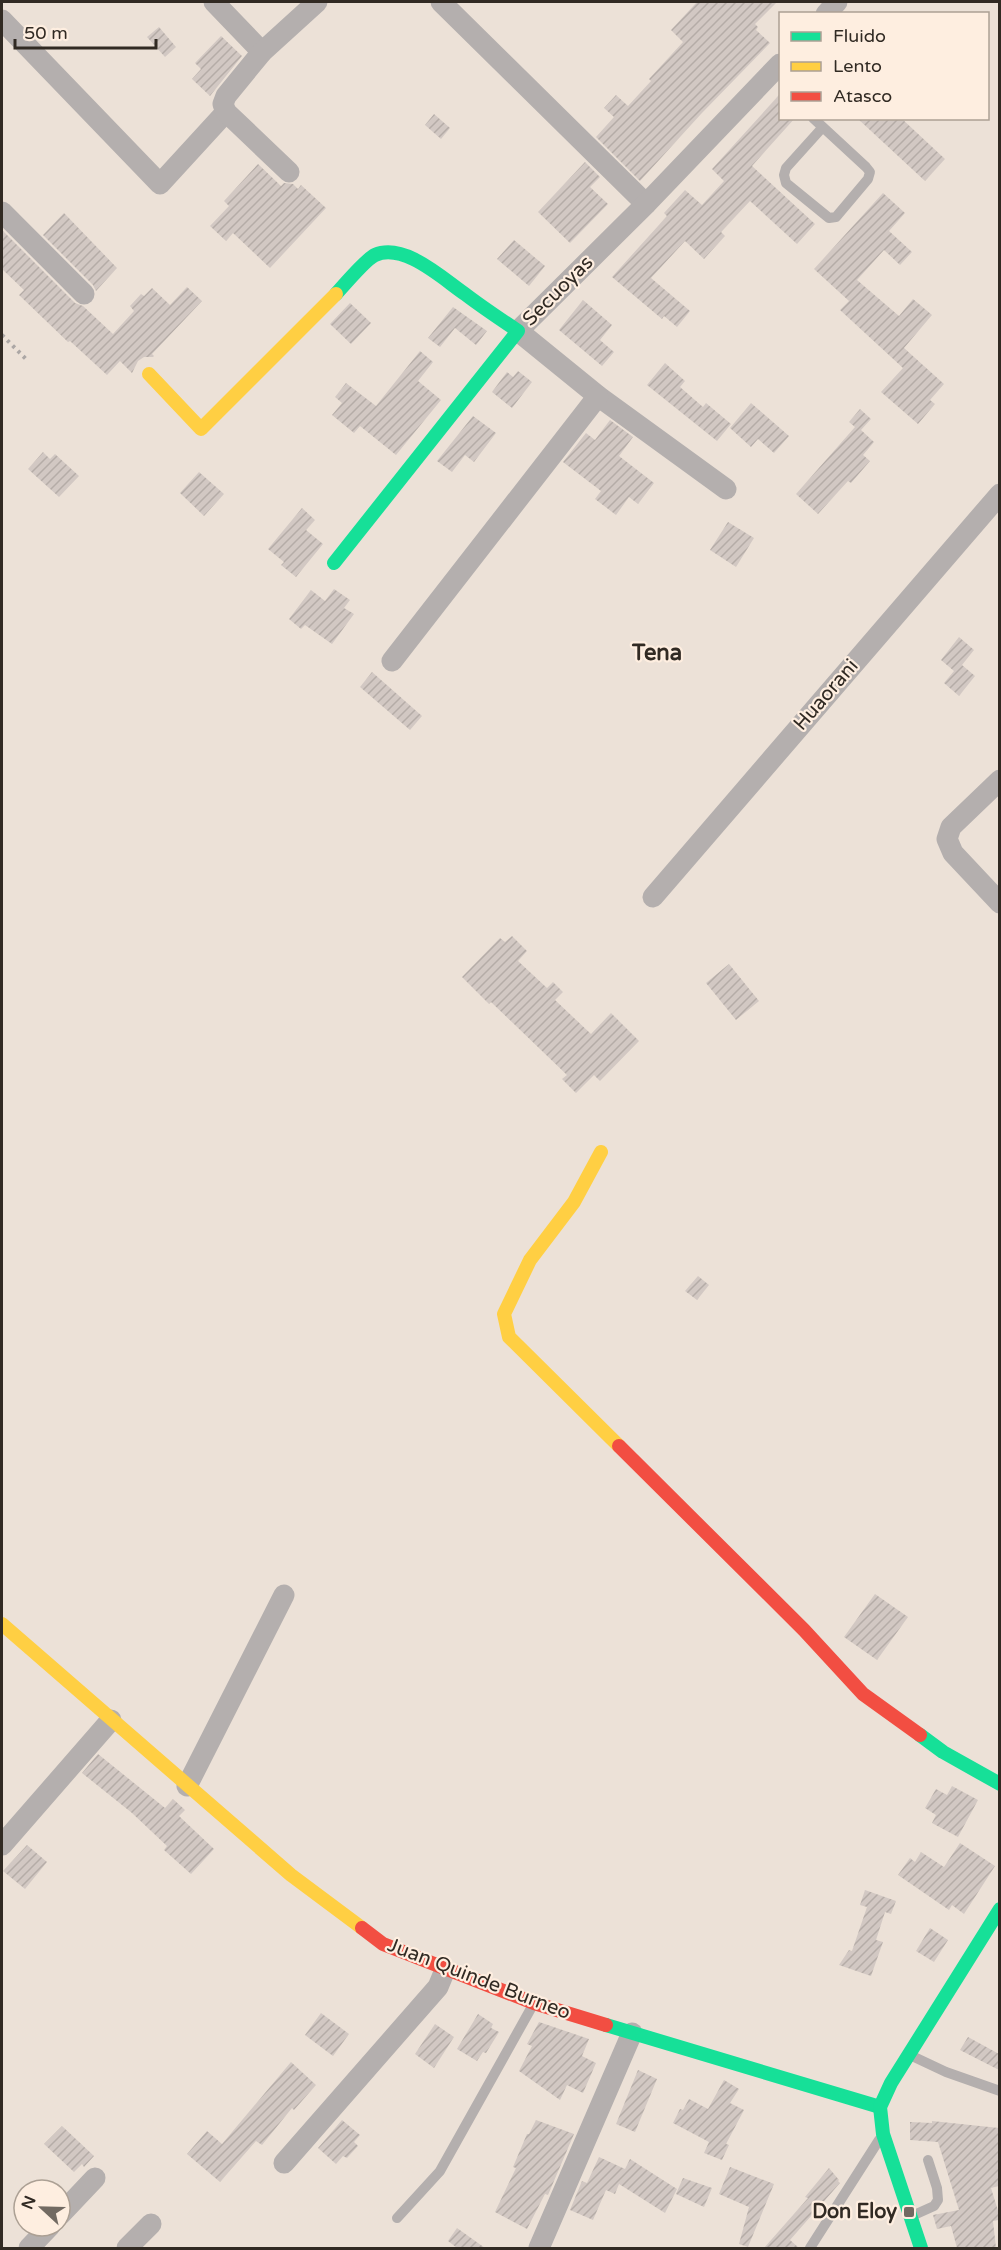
<svg xmlns="http://www.w3.org/2000/svg" width="1001" height="2250" viewBox="0 0 1001 2250" font-family="'Varela Round',sans-serif">
<defs>
<pattern id="building-hatch" width="6" height="6" patternUnits="userSpaceOnUse" patternTransform="scale(1.5)"><rect width="6" height="6" fill="#d2c8c3"/><path d="M-1 1l2-2M0 6l6-6M5 7l2-2" fill="none" stroke="#b5aca7"/></pattern>
</defs>
<rect width="100%" height="100%" fill="#ece1d7"/>
<g fill="url(#building-hatch)">
<polygon points="697,2 777,2 755,24 758,27 756,30 770,43 701,114 640,181 596,137 614,117 604,108 616,95 628,106 651,81 649,79 683,42 671,30"/>
<polygon points="159,27 176,47 165,57 147,37"/>
<polygon points="221,36 242,56 210,96 192,79 201,69 195,63"/>
<polygon points="780,94 780,118 795,118 752,166 815,224 797,244 750,201 721,232 725,236 704,259 685,241 651,278 690,311 677,327 664,316 662,319 612,277 667,216 664,213 685,190 702,205 724,181 712,169"/>
<polygon points="434,114 450,128 441,139 425,125"/>
<polygon points="857,118 901,118 945,159 925,181"/>
<polygon points="585,162 600,177 590,187 608,204 570,243 538,212"/>
<polygon points="258,164 281,186 284,183 293,184 298,189 301,185 326,208 270,268 233,233 226,241 210,226 229,206 224,201"/>
<polygon points="883,193 905,213 889,231 912,252 900,265 884,250 857,280 899,316 913,299 932,315 904,348 944,384 930,400 935,404 918,424 881,392 903,368 840,310 849,301 814,269"/>
<polygon points="64,213 117,268 96,291 93,285 43,235"/>
<polygon points="2,230 75,303 83,306 113,334 134,311 130,306 141,294 144,296 152,288 170,305 187,287 202,301 152,354 154,356 153,357 144,357 138,361 132,373 120,361 107,375 70,341 68,342 19,295 24,290 2,269"/>
<polygon points="514,240 545,266 529,286 497,259"/>
<polygon points="583,300 612,325 600,340 614,352 602,366 559,330"/>
<polygon points="350,303 371,323 351,344 330,324"/>
<polygon points="453,307 487,331 476,345 455,328 440,347 428,338"/>
<polygon points="420,351 433,362 418,381 441,400 396,455 360,426 354,433 332,415 342,403 335,397 346,383 376,406"/>
<polygon points="665,363 685,381 680,387 703,407 706,403 731,424 717,441 647,385"/>
<polygon points="518,371 532,382 512,408 492,392 507,372 513,377"/>
<polygon points="751,403 789,436 774,453 758,439 751,447 730,428"/>
<polygon points="860,409 871,419 861,430 874,442 863,455 870,461 851,483 848,481 818,514 796,494 855,427 849,422"/>
<polygon points="473,416 496,433 474,462 465,455 452,472 437,461"/>
<polygon points="610,420 633,437 619,456 654,483 638,504 629,497 616,515 595,499 601,491 563,462 586,433 595,440"/>
<polygon points="43,452 50,459 55,454 79,476 59,497 28,469"/>
<polygon points="199,472 224,494 204,516 180,493"/>
<polygon points="302,508 315,520 306,530 323,544 296,577 281,565 284,562 268,549"/>
<polygon points="728,522 754,538 736,567 710,550"/>
<polygon points="334,589 350,600 344,608 354,614 332,644 305,625 301,629 289,619 311,590 325,601"/>
<polygon points="959,637 974,650 962,665 975,676 959,696 944,683 954,671 941,660"/>
<polygon points="372,672 422,716 410,730 360,687"/>
<polygon points="512,936 527,951 518,961 547,988 553,982 563,992 555,1000 591,1034 611,1013 639,1041 600,1081 594,1075 576,1093 562,1079 567,1075 491,1002 489,1004 462,977 500,938 505,942"/>
<polygon points="729,964 759,1001 736,1020 706,983"/>
<polygon points="698,1276 709,1285 697,1300 685,1291"/>
<polygon points="875,1594 908,1617 877,1660 844,1637"/>
<polygon points="98,1754 165,1808 173,1799 185,1810 179,1816 214,1849 191,1874 164,1850 167,1846 132,1813 82,1773"/>
<polygon points="952,1786 978,1800 958,1837 932,1823 936,1815 925,1808 936,1789 947,1795"/>
<polygon points="960,1843 995,1866 964,1914 952,1905 949,1910 898,1875 910,1858 915,1862 921,1852 944,1867"/>
<polygon points="27,1845 47,1862 25,1889 3,1871"/>
<polygon points="865,1890 896,1901 891,1914 885,1912 876,1940 883,1942 871,1976 839,1965 849,1950 852,1951 867,1907 860,1905"/>
<polygon points="930,1928 948,1940 934,1962 916,1951"/>
<polygon points="321,2013 349,2034 333,2056 305,2035"/>
<polygon points="478,2014 493,2024 491,2028 499,2032 486,2053 483,2052 477,2061 457,2049"/>
<polygon points="539,2022 589,2039 582,2056 596,2063 583,2093 567,2085 560,2100 519,2071 532,2046 527,2044"/>
<polygon points="435,2024 454,2037 434,2068 415,2054"/>
<polygon points="968,2037 999,2054 999,2070 960,2050"/>
<polygon points="291,2062 316,2085 294,2110 292,2108 262,2145 256,2141 220,2182 187,2154 207,2131 222,2144"/>
<polygon points="638,2070 657,2079 635,2132 616,2124"/>
<polygon points="724,2080 739,2089 730,2103 744,2110 726,2144 729,2145 722,2160 704,2153 709,2142 673,2123 680,2109 683,2110 689,2099 708,2109"/>
<polygon points="342,2120 360,2135 354,2142 358,2146 347,2158 343,2156 336,2164 318,2148"/>
<polygon points="536,2120 574,2134 548,2195 545,2194 527,2229 495,2212 516,2168 513,2167 527,2134 529,2134"/>
<polygon points="932,2121 999,2128 999,2186 991,2188 999,2214 999,2220 993,2221 996,2248 957,2248 951,2226 937,2229 933,2215 959,2210 938,2142 910,2140 910,2122 932,2123"/>
<polygon points="62,2126 94,2156 84,2167 82,2164 74,2172 44,2144"/>
<polygon points="599,2157 625,2169 630,2159 677,2189 665,2213 619,2184 615,2194 606,2190 593,2220 570,2210 582,2181 587,2183"/>
<polygon points="730,2167 774,2184 748,2247 739,2244 749,2207 719,2194"/>
<polygon points="829,2168 839,2180 838,2181 840,2183 790,2240 799,2248 764,2248 808,2198 805,2197"/>
<polygon points="683,2178 712,2188 704,2207 676,2194"/>
<polygon points="457,2228 485,2248 457,2248 448,2241"/>
</g>
<g fill="none" stroke-linecap="round" stroke-linejoin="round">
<polyline stroke="#aca7a5" stroke-width="4" stroke-dasharray="3 4.5" stroke-linecap="butt" points="2,335 27,360"/>
<g stroke="#b4afae" stroke-width="10">
<polyline points="813,118 866,167 870,172 868,179 836,217 829,218 786,183 784,175 786,168 822,128"/>
<polyline points="912,2056 946,2072 1000,2091"/>
<polyline points="914,2215 934,2206 938,2200 937,2188 928,2160"/>
<polyline points="397,2218 440,2171 534,2003"/>
<polyline points="810,2248 879,2140"/>
</g>
<g stroke="#b4afae" stroke-width="21">
<polyline points="214,2 262,52"/>
<polyline points="441,2 646,204"/>
<polyline points="826,14 837,2"/>
<polyline points="2,20 160,184 226,112"/>
<polyline points="289,172 226,112 223,104 226,96 262,52 317,2"/>
<polyline points="2,212 84,294"/>
<polyline points="726,489 598,396 518,331 646,204 780,64"/>
<polyline points="392,661 598,396"/>
<polyline points="1000,780 951,827 947,839 953,853 1000,903"/>
<polyline points="653,897 1000,494"/>
<polyline points="187,1786 284,1595"/>
<polyline points="2,1845 111,1720"/>
<polyline points="284,2163 438,1987 445,1970"/>
<polyline points="60,2215 95,2178"/>
<polyline points="29,2248 50,2226"/>
<polyline points="127,2248 151,2224"/>
<polyline points="539,2248 632,2033"/>
</g>
<g stroke="#16e098" stroke-width="14">
<path d="M334 563 518 331C500 319 482 307 465 294 443 279 404 242 375 255 366 259 344 285 336 294"/>
<polyline points="920,1735 943,1752 1000,1784"/>
<polyline points="606,2025 880,2107"/>
<polyline points="921,2248 883,2134 880,2107 891,2083 1000,1909"/>
</g>
<g stroke="#ffcf43" stroke-width="14">
<polyline points="149,374 201,429 336,294"/>
<polyline points="601,1152 574,1202 530,1260 504,1314 509,1337 619,1446"/>
<polyline points="2,1624 291,1875 362,1928"/>
</g>
<g stroke="#f24e42" stroke-width="14">
<polyline points="619,1446 804,1630 863,1694 920,1735"/>
<polyline points="362,1928 383,1944 534,2003 606,2025"/>
</g>
</g>
<rect fill="#726a62" stroke="#feeee0" stroke-width="2" x="903" y="2206" width="12" height="12" rx="3"/>
<g text-anchor="middle" dominant-baseline="central" stroke-width="4.5" stroke-linejoin="round" paint-order="stroke">
<g font-size="20" fill="#312a23" stroke="#feeee0">
<text transform="translate(558 291) rotate(-45)">Secuoyas</text>
<text transform="translate(826 695) rotate(-49)">Huaorani</text>
<text transform="translate(479 1979) rotate(21)">Juan Quinde Burneo</text>
</g>
<g font-size="20" font-weight="bold" fill="#312a23" stroke="#feeee0" text-anchor="end">
<text x="897" y="2212">Don Eloy</text>
</g>
<g font-size="22" font-weight="bold" fill="#312a23" stroke="#feeee0">
<text x="657" y="653">Tena</text>
</g>
</g>
<rect width="1001" height="2250" fill="none" stroke="#312a23" stroke-width="6"/>
<rect x="779" y="12" width="210" height="108" fill="#feeee0" stroke="#aca094" stroke-width="1.5"/>
<rect x="791" y="32" width="30" height="9" fill="#16e098" stroke="#aca094" stroke-width="1.5"/>
<text x="833" y="42" font-size="18" fill="#312a23">Fluido</text>
<rect x="791" y="62" width="30" height="9" fill="#ffcf43" stroke="#aca094" stroke-width="1.5"/>
<text x="833" y="72" font-size="18" fill="#312a23">Lento</text>
<rect x="791" y="92" width="30" height="9" fill="#f24e42" stroke="#aca094" stroke-width="1.5"/>
<text x="833" y="102" font-size="18" fill="#312a23">Atasco</text>
<g transform="translate(42 2208) rotate(292)"><circle r="28" fill="#feeee0" stroke="#aca094" stroke-width="1.5"/>
<path d="M0-4.5L10 22L0 15L-10 22Z" fill="#726a62"/>
<text y="-9" font-size="16" font-weight="bold" text-anchor="middle" fill="#312a23">N</text>
</g>
<path d="M15 39v9h141v-9" fill="none" stroke="#312a23" stroke-width="3"/>
<text x="24" y="39" font-size="18" fill="#312a23" stroke="#feeee0" stroke-width="4.5" paint-order="stroke">50 m</text>
</svg>
